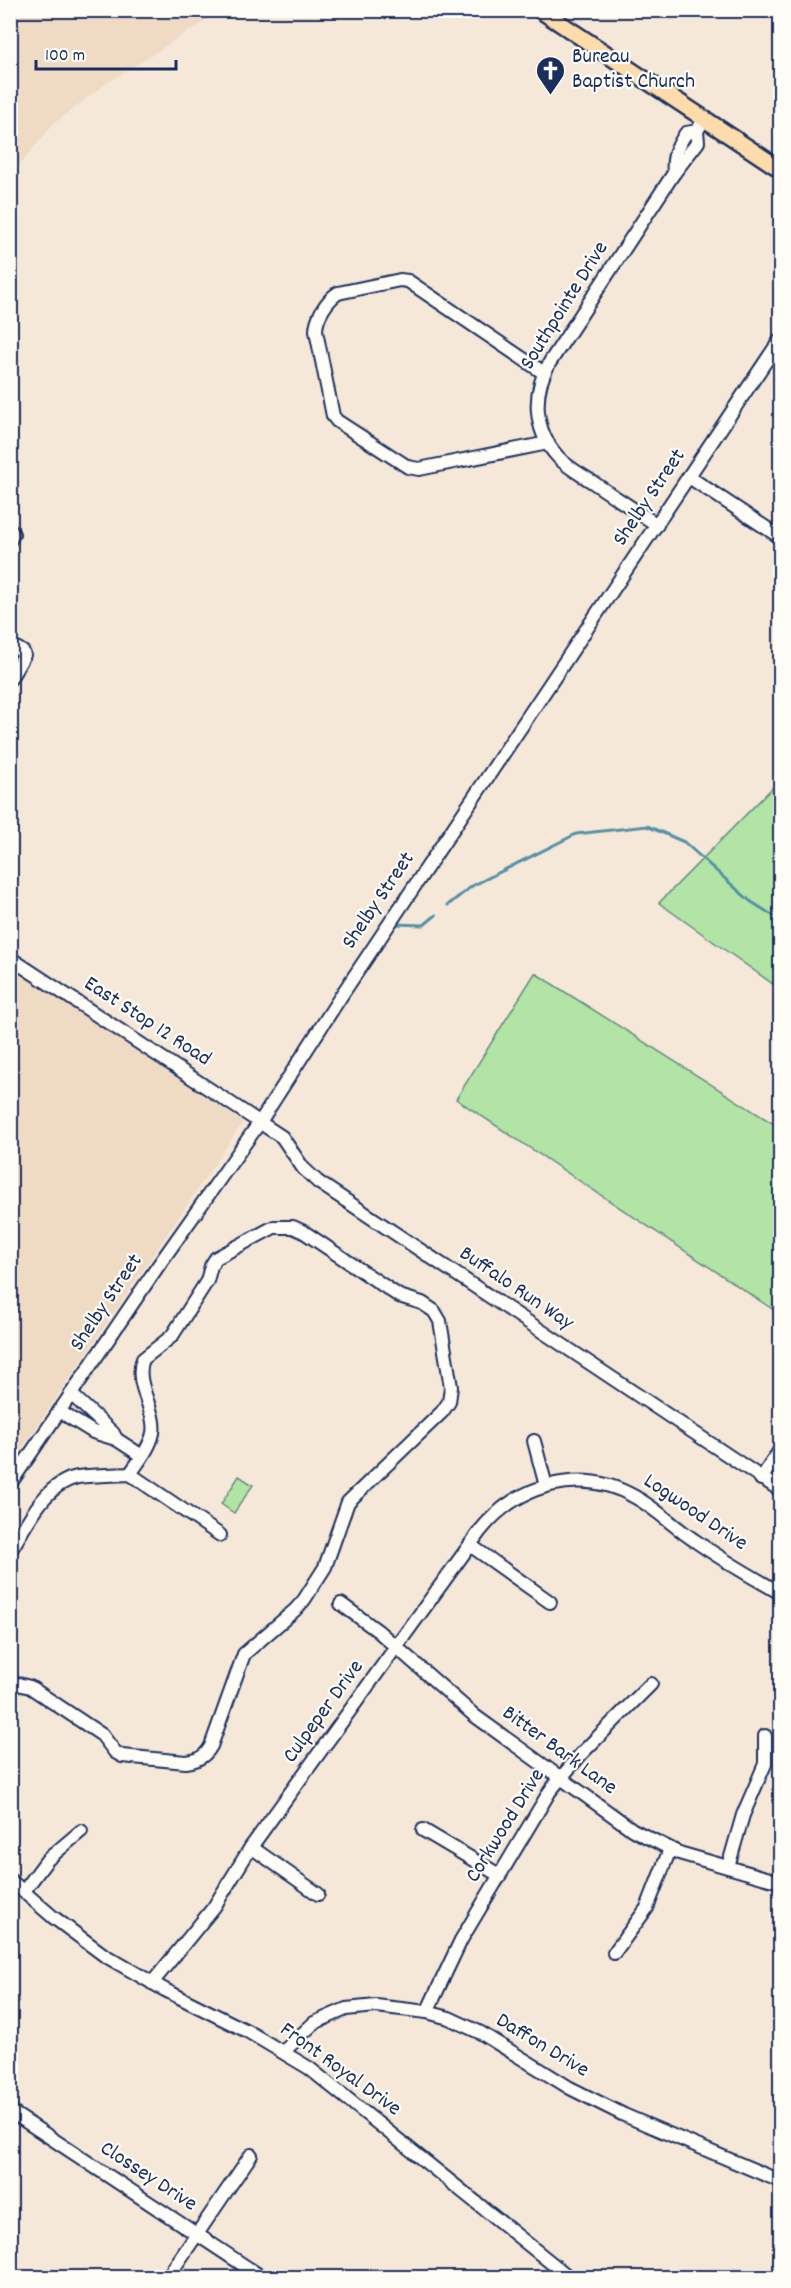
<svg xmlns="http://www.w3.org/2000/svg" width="791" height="2288" viewBox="0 0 791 2288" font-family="Dekko,sans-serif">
<rect width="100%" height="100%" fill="#f5e8d9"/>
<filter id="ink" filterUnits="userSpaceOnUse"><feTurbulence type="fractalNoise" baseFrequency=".0167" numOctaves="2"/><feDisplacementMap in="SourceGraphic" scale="12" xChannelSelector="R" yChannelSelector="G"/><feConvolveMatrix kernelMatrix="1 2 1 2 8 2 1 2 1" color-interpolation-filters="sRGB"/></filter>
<g filter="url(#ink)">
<g fill="#efdac4">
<polygon points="11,10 221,10 221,11 107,83 53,124 11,176"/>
<polygon points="11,967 243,1122 11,1465"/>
</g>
<g fill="#b1e4a5" stroke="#668a82" stroke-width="1.5">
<polygon points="780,780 780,989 659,903"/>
<polygon points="535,973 780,1128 780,1314 456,1099"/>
<polygon points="239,1476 253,1485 234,1513 221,1504"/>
</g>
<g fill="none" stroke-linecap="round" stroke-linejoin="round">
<g stroke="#5790a7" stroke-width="3">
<polyline points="448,905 472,886 576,834 647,826 684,842 750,901 780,920"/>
<polyline points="394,924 424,925 436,915"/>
</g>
<defs>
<g id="minor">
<path d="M674 173C672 156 677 147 686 133L697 131"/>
<path d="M544 373 408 281 400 280 338 293C326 301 316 318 316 331L333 416 337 421 408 467 419 469 548 443"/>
<polyline points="689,477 780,537"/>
<path d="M657 525C635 510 613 496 591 481 580 474 567 467 558 457 533 430 532 392 550 362L674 173 698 142 697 131 704 119"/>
<polyline points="10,529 13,534 10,540"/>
<polyline points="10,644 23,652 24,655 10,679"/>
<polyline points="10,958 282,1137 303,1168 318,1182 780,1490"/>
<polyline points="59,1411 93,1432 116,1439 113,1433 71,1394"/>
<polyline points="116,1439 142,1456"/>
<polyline points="534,1441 546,1486"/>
<polyline points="130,1474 220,1535"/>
<polyline points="761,1479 780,1450"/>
<polyline points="10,1484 158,1266 260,1122 343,993 780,340"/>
<polyline points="470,1545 550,1602"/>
<path d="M10 1551C27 1525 44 1483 78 1477 95 1475 113 1475 130 1474"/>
<polyline points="341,1604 378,1631 475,1716 633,1830 679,1853 780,1882"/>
<path d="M10 1682 30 1687 102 1735 115 1752 122 1756 186 1762C197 1761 205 1757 211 1746L244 1654 295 1610 304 1600 325 1567 348 1502 442 1412 449 1402 451 1387 440 1321 434 1311 422 1303 399 1296 304 1232 293 1227H274L216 1258 211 1266 207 1281 172 1336 143 1359C133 1383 157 1411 153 1433 150 1448 138 1462 130 1474"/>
<polyline points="423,1830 499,1875"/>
<polyline points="251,1847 318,1894"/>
<polyline points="728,1867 743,1815 765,1764 765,1736"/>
<polyline points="10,1880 53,1917 104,1955 165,1990 247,2031 309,2068 570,2278"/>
<polyline points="24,1891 47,1860 81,1831"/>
<polyline points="614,1953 647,1908 670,1849"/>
<path d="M152 1983 214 1907 251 1847 480 1531C517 1484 582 1466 635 1497 657 1509 674 1527 694 1540 722 1560 751 1576 780 1593"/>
<polyline points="427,2012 461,1940 550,1791 581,1754 651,1684"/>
<polyline points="283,2052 314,2023 346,2009 376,2006 427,2012 449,2018 481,2033 570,2088 624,2115 780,2181"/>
<polyline points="10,2111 263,2278"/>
<polyline points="167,2278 251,2155"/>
</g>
<polyline id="major" points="540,10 780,169"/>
</defs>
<use href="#minor" stroke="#1b2f5e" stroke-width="16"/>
<use href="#major" stroke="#1b2f5e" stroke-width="20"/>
<use href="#minor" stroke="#fdfcf7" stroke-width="12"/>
<use href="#major" stroke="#fddcac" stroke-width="15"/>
</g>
</g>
<defs>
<symbol id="church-pin" viewBox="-11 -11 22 30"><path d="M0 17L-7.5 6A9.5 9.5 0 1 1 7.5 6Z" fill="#1b2f5e" stroke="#fdfcf7"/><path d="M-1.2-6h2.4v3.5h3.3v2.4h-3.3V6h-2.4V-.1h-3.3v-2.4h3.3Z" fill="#fff"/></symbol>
</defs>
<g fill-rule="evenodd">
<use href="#church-pin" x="534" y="54" width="33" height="45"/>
</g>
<g text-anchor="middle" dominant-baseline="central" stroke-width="4.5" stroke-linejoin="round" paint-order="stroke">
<g font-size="22" fill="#1b2f5e" stroke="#fdfcf7" text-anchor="start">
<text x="572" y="57">Bureau<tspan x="572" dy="25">Baptist Church</tspan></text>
</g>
<g font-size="22" fill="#1b2f5e" stroke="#fdfcf7">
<text transform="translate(565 306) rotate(-58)">Southpointe Drive</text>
<text transform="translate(650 498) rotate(-56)">Shelby Street</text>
<text transform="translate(379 901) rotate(-56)">Shelby Street</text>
<text transform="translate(147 1022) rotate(33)">East Stop 12 Road</text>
<text transform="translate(516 1289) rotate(34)">Buffalo Run Way</text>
<text transform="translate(107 1303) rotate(-56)">Shelby Street</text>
<text transform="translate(695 1513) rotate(34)">Logwood Drive</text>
<text transform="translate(324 1712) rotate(-54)">Culpeper Drive</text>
<text transform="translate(559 1751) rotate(36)">Bitter Bark Lane</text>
<text transform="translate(506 1826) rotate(-58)">Corkwood Drive</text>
<text transform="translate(542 2046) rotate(31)">Daffon Drive</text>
<text transform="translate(340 2070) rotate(36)">Front Royal Drive</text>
<text transform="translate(148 2177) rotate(33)">Clossey Drive</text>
</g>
</g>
<rect width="791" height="2288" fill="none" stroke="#fdfcf7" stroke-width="36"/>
<rect x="18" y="18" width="755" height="2252" fill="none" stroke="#1b2f5e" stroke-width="2" filter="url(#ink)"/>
<path d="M36 60v9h140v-9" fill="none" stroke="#1b2f5e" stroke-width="3"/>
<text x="45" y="60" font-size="18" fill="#1b2f5e" stroke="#fdfcf7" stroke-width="4.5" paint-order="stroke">100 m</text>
</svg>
